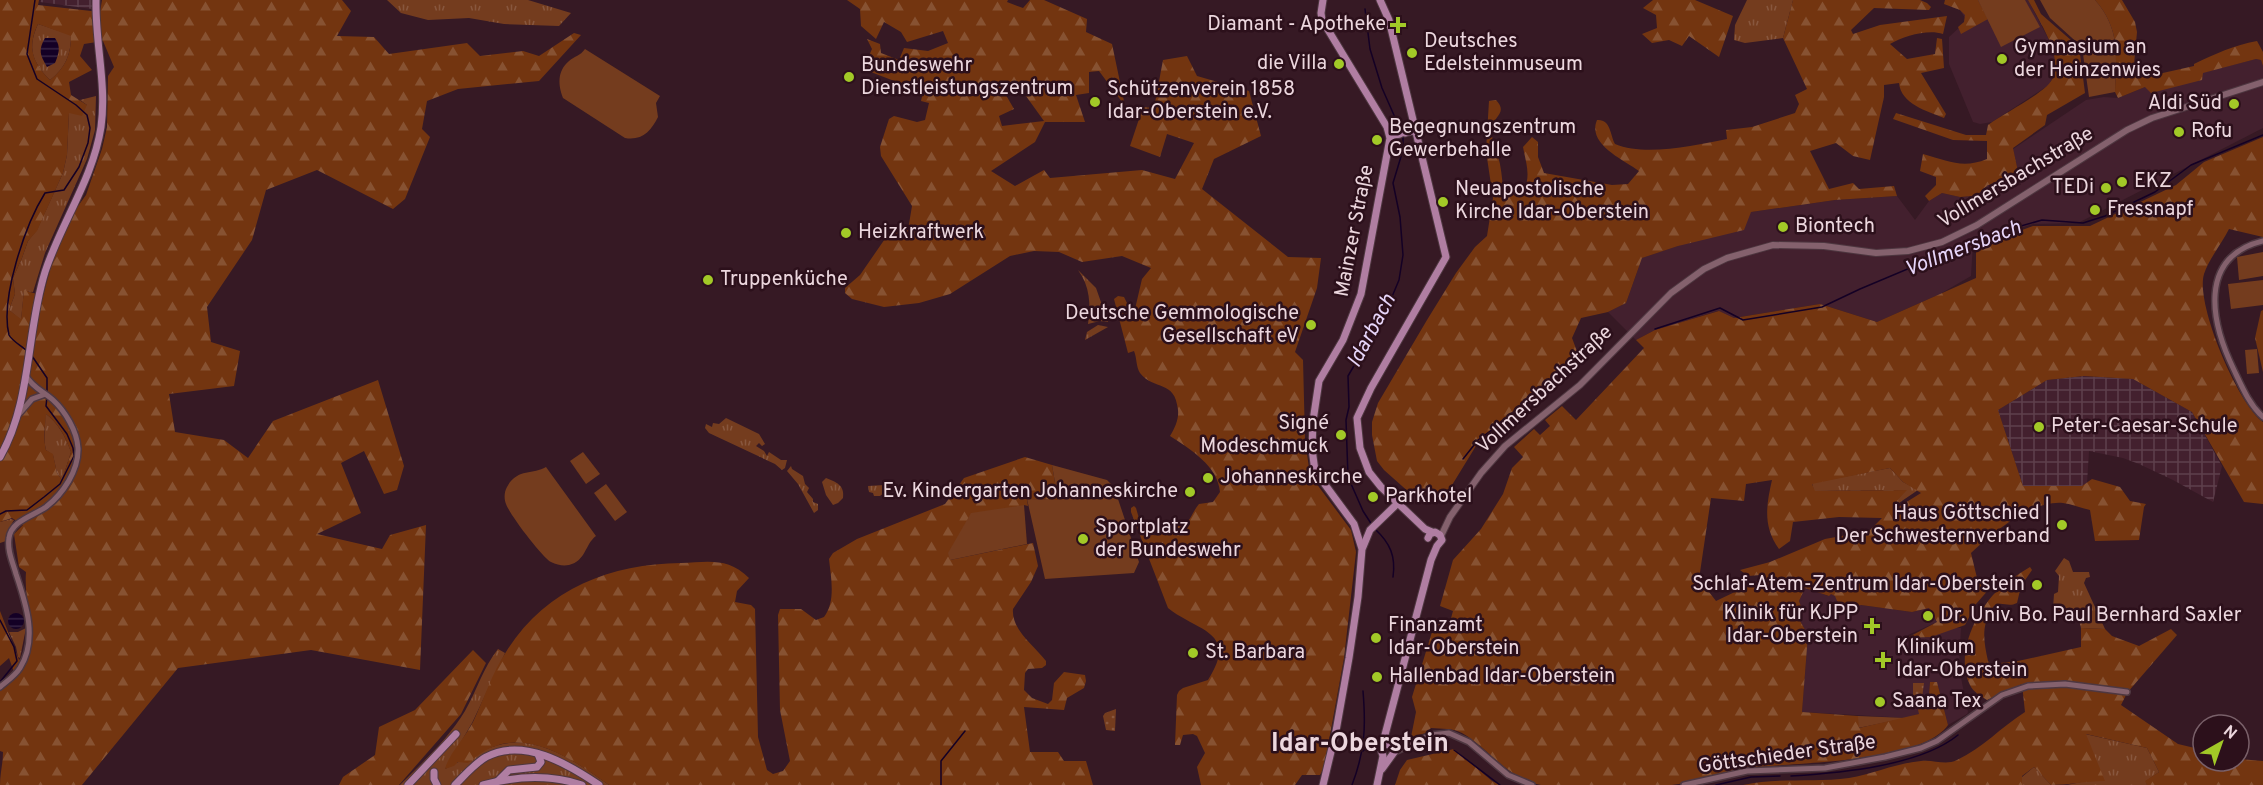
<svg xmlns="http://www.w3.org/2000/svg" width="2263" height="785" viewBox="0 0 2263 785" font-family="Overpass,sans-serif">
<defs>
<pattern id="industrial-grid" width="8" height="8" patternUnits="userSpaceOnUse" patternTransform="scale(1.5)"><rect width="8" height="8" fill="#43202e"/><path d="M0 4h8M4 0v8" fill="none" stroke="#5e404c"/></pattern>
<pattern id="grass-tufts" width="24" height="20" patternUnits="userSpaceOnUse" patternTransform="scale(1.5)"><rect width="24" height="20" fill="#743c1e"/><path d="M3 7l-1-3M5 7V3M7 7l1-3M15 17l-1-3M17 17v-4M19 17l1-3" fill="none" stroke="#88573e"/></pattern>
<pattern id="forest-firs" width="22" height="20" patternUnits="userSpaceOnUse" patternTransform="scale(1.5)"><rect width="22" height="20" fill="#733510"/><path d="M5 1l3.5 6h-7zM16 11l3.5 6h-7z" fill="#875232"/></pattern>
<pattern id="park-dots" width="8" height="8" patternUnits="userSpaceOnUse" patternTransform="scale(1.5)"><rect width="8" height="8" fill="#743c1e"/><path d="M2 2h.1M6 6h.1" fill="none" stroke="#88573e" stroke-width="1.8" stroke-linecap="round"/></pattern>
<pattern id="water-rules" width="6" height="5" patternUnits="userSpaceOnUse" patternTransform="scale(1.5)"><rect width="6" height="5" fill="#140025"/><path d="M0 2.5h6" fill="none" stroke="#362444"/></pattern>
</defs>
<rect width="100%" height="100%" fill="#361924"/>
<g fill="#43202e">
<polygon points="1955,0 2028,0 2048,38 2054,55 2056,71 2049,85 1992,122 1980,124 1973,122 1949,64 1949,37 1964,23 1965,18 1960,10 1949,6"/>
<polygon points="2256,59 2261,60 2263,66 2263,128 2078,223 2033,224 1973,243 1971,276 1940,294 1877,322 1820,304 1734,318 1718,311 1655,330 1636,340 1608,312 1626,303 1642,258 1678,246 1751,212 1835,200 1897,196 1915,220 1929,201 1942,193 1960,197 1972,196 1977,195 1988,185 2002,183 2007,187 2021,185 2013,149 2086,100 2104,97 2118,98 2145,87"/>
<polygon points="1805,587 1828,596 1830,593 1836,596 1837,601 1849,609 1861,605 1912,612 1929,608 1937,622 1908,635 1907,638 1931,637 1954,628 1961,628 1959,668 1968,712 1967,714 1948,725 1937,682 1930,682 1929,694 1919,714 1906,718 1802,712 1808,635 1799,619 1802,609 1799,601"/>
</g>
<g fill="url(#industrial-grid)">
<polygon points="41,0 93,0 92,9 40,2"/>
<polygon points="2084,376 2133,379 2192,412 2222,466 2213,502 2173,480 2139,464 2123,458 2089,451 2087,483 2082,486 2023,486 1998,410 2047,380"/>
</g>
<g fill="url(#grass-tufts)">
<polygon points="387,0 528,0 571,13 559,26 504,24 469,18 428,20 401,13"/>
<polygon points="1747,0 1793,0 1783,38 1745,43 1734,40 1735,25"/>
<path d="M38 24 71 35C71 55 65 68 50 80 32 62 27 48 38 24Z"/>
<polygon points="96,96 95,130 87,159 45,253 33,292 24,291 21,320 9,310 15,294 13,278 22,258 28,241 37,230 63,173 67,155 69,113 87,105 80,100"/>
<path d="M1078 270 1096 288 1108 322 1100 321 1088 324C1091 305 1090 286 1078 270Z"/>
<polygon points="1098,325 1108,327 1085,340 1087,332"/>
<path d="M45 413C59 424 65 436 71 452L62 480 57 473 53 455 46 450C43 438 46 426 45 413Z"/>
<polygon points="726,418 759,434 765,444 762,446 759,443 756,446 764,451 767,456 769,452 781,460 787,460 785,468 782,470 775,464 709,433 705,428 706,424 712,427 713,423 719,424"/>
<polygon points="791,466 792,469 803,476 805,484 809,488 807,492 813,499 813,502 818,504 818,510 814,513 798,484 787,471"/>
<polygon points="1890,468 1903,482 1918,490 1896,505 1894,503 1906,490 1814,491 1812,483"/>
<path d="M826 478C836 482 845 485 843 498L838 503 833 505 826 495 822 482Z"/>
<polygon points="884,485 885,492 880,496 874,496 873,493 869,492 868,486"/>
<polygon points="11,519 14,520 8,530 6,541 0,543 0,522"/>
<polygon points="2064,558 2069,561 2073,572 2089,572 2090,577 2086,578 2084,583 2105,629 2081,628 2077,613 2056,612 2053,609 2054,594 2058,592 2059,576 2055,571"/>
<polygon points="26,628 20,658 18,657 16,647 9,632 18,632"/>
<path d="M498 649 505 653 472 723 445 769C462 760 490 745 509 743 544 738 582 766 609 785H400C423 762 448 739 465 711 477 690 483 668 498 649Z"/>
<polygon points="1858,716 1906,718 1858,728"/>
<polygon points="2085,734 2147,748 2159,772 2146,781 2147,785 2067,785 2086,781 2104,781"/>
<polygon points="2034,767 2051,785 2022,785 2022,777"/>
</g>
<g fill="url(#forest-firs)" fill-rule="evenodd">
<path d="M0 0H39L38 5 100 12 102 0H342L351 11 337 36 374 37 389 54 467 43 480 56 523 51 539 56 574 33 581 35 539 81 458 89 427 101 422 129 430 137 405 199 393 209 317 170 266 190 252 240 207 307 211 342 240 351 234 386 169 394 175 432 224 440 248 458 273 421 378 380 404 466 397 490 384 494 364 451 341 463 361 513 317 534 382 549 390 535 426 525 420 670 311 650 178 668 82 785H0C0 773 3 764 3 752L0 751V690L15 675 9 658 0 666V611L19 660 31 649C33 622 24 598 26 572L19 567 14 534 23 525 12 518 0 522ZM38 24 71 36C71 55 65 68 50 80 32 62 27 47 38 24ZM103 41 114 67 108 76 107 127 102 149 86 195 73 213 62 236 51 266 43 296 24 290 21 319 9 310 15 294 13 278 22 258 28 241 37 231 63 173 67 155 69 113 82 116 87 105 71 95 69 82 92 70 80 56 84 44ZM46 414C59 424 65 436 71 452L62 480 57 473 53 454 46 450C43 438 45 426 46 414Z"/>
<path d="M847 0H1008L1007 2 1023 8 1030 0H1044L1087 19 1086 32 1112 44 1125 106 1099 71 1089 72V93L1076 95 1085 122H1045L1035 142 991 171 1015 186 1044 170 1050 178 1142 170 1175 179 1194 143 1167 134 1160 157 1130 146 1143 107 1154 108 1163 60 1187 56 1197 76 1249 91 1261 136 1214 159 1202 189 1288 257 1321 258 1317 288 1295 352 1303 360 1305 440 1310 475 1351 530 1356 552 1344 658 1324 768 1320 775H1302L1295 785H1201L1197 767 1205 753 1197 736 1193 734 1183 735 1180 745H1175L1177 695 1179 691 1183 688 1208 680C1239 631 1198 632 1168 608L1131 512V508L1134 506 1136 508 1142 529C1148 534 1156 538 1163 533L1165 523 1169 521 1181 526C1191 522 1192 512 1199 504L1213 502 1220 492C1218 466 1190 449 1170 436 1175 428 1179 419 1178 410 1175 379 1154 391 1140 373 1136 367 1137 358 1134 351L1128 353 1114 299 1118 296 1124 297 1130 309H1135L1142 279 1151 268 1122 256 1082 262 1059 252 1034 251 1010 256 950 294 919 303 884 307 852 299 845 293V288L860 275 889 233 908 230 912 206 881 156 880 147 889 119 894 116 917 122 925 120 929 103 921 101 923 92 863 69 872 49 867 39 880 44 881 53 899 60 904 48 928 51 948 43 943 31 907 42 901 32 884 22 876 39 861 26 860 9ZM1018 85 1044 121 1002 126 999 116 1014 109 1003 90Z"/>
<polygon points="1653,0 1695,0 1733,16 1719,57 1689,36 1682,46 1669,40 1652,43 1642,34 1657,28 1656,15 1643,8"/>
<path d="M1793 0H1920L1927 3 1931 7 1929 10 1874 8 1851 30 1853 34 1880 25 1947 16 1943 34C1928 29 1904 36 1890 44L1907 59 1935 54 1937 38 1942 39 1944 68 1921 73 1946 114 1944 118C1927 111 1901 104 1899 83L1884 85V97L1870 160 1853 156 1836 143 1810 151 1829 189 1853 183 1859 189 1894 186 1897 196 1835 200 1751 212 1744 230 1678 246 1642 258 1626 303 1608 312 1581 318 1572 338 1578 354 1479 441 1441 503 1414 488 1411 494 1384 470 1377 461 1372 435V422L1378 403 1427 320 1456 273 1475 247 1487 236 1493 198 1486 151 1489 101 1496 100C1508 113 1494 115 1492 128 1490 137 1496 147 1498 156 1501 166 1502 178 1503 188 1508 195 1515 195 1522 193 1532 178 1526 163 1523 147L1532 137 1538 142V157L1544 173 1612 185 1628 184 1639 171C1622 159 1587 144 1597 120 1611 119 1610 135 1615 144 1646 157 1695 145 1727 139L1726 130 1752 127 1795 113 1799 104 1795 95 1807 89 1783 38Z"/>
<polygon points="1945,0 1978,0 1988,19 1961,34 1958,27 1964,22 1965,15 1960,10 1944,4"/>
<path d="M2028 0H2034L2041 14 2072 41 2080 54 2085 93 2047 115 2045 125 2013 148 2020 181 1988 185 1977 195 1972 196 1960 197 1942 193 1929 201 1925 196 1936 185V177L1920 171 1923 154C1948 161 1963 169 1987 159V141L1953 140 1893 119 1896 113 1966 135H1986L1988 125C2006 112 2030 101 2047 86 2070 65 2039 21 2028 0Z"/>
<path d="M2095 0H2122L2135 22 2137 32 2133 75 2145 77 2194 66V64C2215 54 2234 45 2257 41L2263 52V66L2261 60 2256 59 2203 73 2202 80 2151 93 2145 87 2118 98 2115 92C2116 56 2121 30 2095 0Z"/>
<path d="M2263 137V237L2229 229C2222 243 2209 259 2204 274 2195 304 2238 404 2263 422V504L2244 502 2192 412 2133 379 2084 376 2047 380 1998 410 2023 486H2082L2092 479 2120 487 2130 501 2146 504 2144 507 2139 540 2095 541 2090 510C2081 508 2072 504 2063 503 2031 500 1993 533 1971 553L1977 578 1990 588 1976 604 1965 625 1931 637 1907 638 1937 622 1929 608 1912 612 1861 605 1849 609 1837 601 1835 596 1831 594 1829 596 1805 588 1799 601 1802 609 1799 619 1808 635 1802 712 1858 716 1859 728 1919 714 1917 705 1922 704 1929 694 1930 682H1937L1948 725C1922 762 1804 762 1761 767 1731 771 1702 781 1672 785 1645 785 1614 785 1586 785 1572 785 1555 785 1541 785 1506 778 1490 749 1462 733 1453 728 1442 729 1431 728L1426 733 1411 737 1416 712 1412 697 1436 619 1450 622 1453 611 1440 606 1453 560 1481 529 1503 494 1512 468 1523 457 1514 447 1534 429 1540 435 1550 426 1545 420 1562 406 1576 420 1644 348 1636 340 1655 330 1719 311 1734 318 1820 304 1877 322 1976 278V247L2033 226H2090L2176 185 2204 162ZM1890 468 1903 482 1921 493 1897 508 1895 503 1907 490 1815 491 1812 484ZM1772 480C1766 506 1763 527 1779 549L1790 541 1793 522 1839 517 1882 518 1869 531 1825 539 1770 562 1740 570 1748 576 1761 575 1764 578 1716 601 1699 579 1711 498 1744 501 1746 484Z"/>
<polygon points="2263,310 2263,372 2255,338 2261,311"/>
<path d="M1025 457 1052 465 1058 500 1027 499 1028 506 1024 505 950 560 1033 543 1038 566 1031 582 1013 609C1011 630 1035 646 1046 661V665L1042 668 1028 669 1025 673 1024 690 1032 698 1048 704 1052 700 1054 683 1064 672 1085 675 1086 681 1084 688 1067 698 1064 710 1024 707 1030 752H1058L1064 761H1086L1093 785H609C579 764 535 732 496 746 485 749 477 756 468 763L458 762 454 766 445 769C448 755 466 736 473 722 484 699 492 673 506 652 545 589 610 564 681 563 708 562 728 557 749 578L737 591 735 602 751 605 755 609 758 737 767 770 773 774 783 771 790 761 780 710 778 615 780 609H801L816 620 824 617C836 601 831 578 829 559L833 553 857 539 945 504 964 478Z"/>
<path d="M2030 567 2032 570 2021 586 2017 603C2009 607 2005 603 1998 604 1994 605 1993 607 1991 610 1981 628 1984 642 1988 661L1991 664 2018 661 2081 647V628L2105 629 2112 636 2139 646 2171 629 2177 635 2127 693 2121 705 2178 744 2203 750V761H2239V759L2263 761V785H2147L2145 781 2159 772 2147 748 2086 734 2105 781C2086 781 2069 785 2051 785L2034 767 2022 776V785H1743C1780 777 1814 783 1849 778 1873 774 1897 763 1921 761 1933 759 1945 766 1957 760 1983 748 2001 727 2025 712L2022 684 1987 700C1981 696 1973 692 1970 685 1955 656 1975 613 1996 592 2006 582 2018 574 2030 567Z"/>
<polygon points="473,650 486,663 461,714 399,785 339,785 343,777 375,755 379,727 415,710"/>
<polygon points="1454,749 1492,781 1500,785 1395,785 1400,770 1407,760"/>
</g>
<g fill="url(#park-dots)">
<polygon points="1913,683 1924,683 1922,698 1913,697"/>
<polygon points="1116,709 1115,731 1106,730 1103,716 1105,713"/>
</g>
<g fill="#743c1e">
<polygon points="1978,0 2025,0 2040,27 2001,47"/>
<path d="M2040 0H2095C2121 30 2116 56 2115 92L2089 97 2082 47 2050 18Z"/>
<path d="M585 49 660 96 656 103 658 117C651 131 642 141 625 138L563 98C558 85 557 71 569 61 575 56 580 56 585 49Z"/>
<polygon points="2263,252 2263,276 2239,280 2237,257"/>
<polygon points="2263,280 2263,305 2231,309 2228,284"/>
<polygon points="2257,349 2259,373 2247,374 2245,350"/>
<polygon points="583,452 600,474 586,484 570,461"/>
<polygon points="1052,465 1107,480 1114,487 1139,562 1134,573 1045,579 1027,499 1058,500"/>
<path d="M546 467 596 536C585 544 586 561 569 565 563 566 557 565 551 562 542 557 510 515 506 504 504 499 504 492 507 487 517 468 533 475 546 467Z"/>
<polygon points="606,484 627,512 615,521 594,493"/>
<polygon points="1024,505 1027,544 950,560 948,553 971,513"/>
</g>
<g fill="url(#water-rules)">
<path d="M45 38H55C61 47 59 53 55 63L47 67C40 55 38 50 45 38Z"/>
<circle cx="16" cy="621" r="8"/>
</g>
<g fill="none" stroke-linecap="round" stroke-linejoin="round">
<g stroke="#140025" stroke-width="1.5">
<polyline points="1365,9 1370,49 1382,88 1401,131"/>
<polyline points="1655,329 1720,308 1743,320 1822,307 1860,289 1986,236 2042,220 2083,223 2105,216 2155,192 2191,165 2263,135"/>
<path d="M27 351C22 346 12 341 9 335 0 299 25 225 45 193L64 190 79 167 88 143 90 128 87 115 76 105 37 79 27 54 35 0"/>
<polyline points="32,356 47,378 47,392"/>
<polyline points="1463,459 1478,440 1522,408"/>
<polyline points="0,514 6,511 27,510 44,497 60,484 74,456 73,448 67,434 46,406 47,397"/>
<polyline points="1372,525 1363,511 1348,477 1346,420 1349,407 1348,376 1386,311 1399,280 1403,255 1400,217 1393,183 1403,150 1403,135"/>
<path d="M1375 529C1390 543 1396 556 1393 577"/>
<polyline points="0,620 14,647 17,661 0,682"/>
<polyline points="1454,750 1500,785"/>
<polyline points="1363,751 1369,745"/>
<path d="M1791 776C1840 773 1920 766 1958 735"/>
<polyline points="941,785 941,761 965,731"/>
<path d="M1352 785C1365 751 1366 727 1363 691"/>
<polyline points="1716,785 1751,777 1780,776"/>
</g>
<defs>
<g id="tertiary">
<path d="M2263 241C2197 257 2211 323 2234 370 2242 387 2249 404 2263 417"/>
<polyline points="19,414 32,399 43,395"/>
<path d="M0 687C7 681 15 676 20 668 38 639 26 604 16 574 13 563 7 551 9 538 11 521 33 516 46 507 63 494 79 470 78 448 77 431 65 411 53 400 43 391 33 388 26 376"/>
<polyline points="1395,752 1431,735 1449,733 1469,742 1508,775 1532,785"/>
<polyline points="1684,785 1747,771 1825,768 1885,757 1921,748 1937,741 2002,695 2028,686 2065,684 2127,692"/>
</g>
<polyline id="secondary" points="1441,536 1450,517 1481,473 1505,446 1580,385 1671,293 1704,269 1727,258 1773,245 1824,246 1876,253 1908,251 1942,242 1977,225 2127,130 2152,118 2263,82"/>
<g id="primary">
<polyline points="1380,0 1389,20 1446,257 1371,388 1357,418 1360,448 1369,472 1381,487 1425,529 1432,532"/>
<polyline points="1405,133 1416,130"/>
<polyline points="1390,136 1400,134"/>
<path d="M0 457C32 401 26 333 45 272 61 223 93 179 101 127 107 85 95 43 96 0"/>
<polyline points="1363,547 1370,530 1399,502"/>
<polyline points="1382,769 1395,751 1391,744 1383,745"/>
<polyline points="434,772 434,779 437,785"/>
<polyline points="498,781 509,770 537,767 541,762 538,754"/>
<polyline points="408,785 456,734"/>
<path d="M455 785C465 775 474 764 486 757 523 737 568 764 599 785"/>
<path d="M483 785C516 776 549 774 582 785"/>
<polyline points="1323,785 1336,731 1349,658 1358,597 1362,549 1354,524 1315,471 1312,449 1313,421 1319,381 1343,340 1361,294 1390,138 1387,127 1322,20 1321,13 1323,0"/>
<polyline points="1377,785 1383,756 1381,750 1431,560 1437,546 1442,540 1440,535 1435,532 1430,534 1428,538"/>
</g>
</defs>
<use href="#tertiary" stroke="#4e3740" stroke-width="8"/>
<use href="#secondary" stroke="#4e3740" stroke-width="8"/>
<use href="#primary" stroke="#4e3740" stroke-width="9"/>
<use href="#tertiary" stroke="#84616d" stroke-width="5"/>
<use href="#secondary" stroke="#84616d" stroke-width="6"/>
<use href="#primary" stroke="#b07ea2" stroke-width="7"/>
</g>
<g fill="#a2c927" stroke="#2c101b" stroke-width="2">
<path d="M1395 16h6v6h6v6h-6v6h-6v-6h-6v-6h6z"/>
<circle cx="1412" cy="53" r="6"/>
<circle cx="2002" cy="59" r="6"/>
<circle cx="1339" cy="64" r="6"/>
<circle cx="849" cy="77" r="6"/>
<circle cx="1095" cy="102" r="6"/>
<circle cx="2234" cy="104" r="6"/>
<circle cx="2179" cy="132" r="6"/>
<circle cx="1377" cy="140" r="6"/>
<circle cx="2122" cy="182" r="6"/>
<circle cx="2106" cy="188" r="6"/>
<circle cx="1443" cy="202" r="6"/>
<circle cx="2095" cy="210" r="6"/>
<circle cx="1783" cy="227" r="6"/>
<circle cx="846" cy="233" r="6"/>
<circle cx="708" cy="280" r="6"/>
<circle cx="1311" cy="325" r="6"/>
<circle cx="2039" cy="427" r="6"/>
<circle cx="1341" cy="435" r="6"/>
<circle cx="1208" cy="478" r="6"/>
<circle cx="1190" cy="492" r="6"/>
<circle cx="1373" cy="497" r="6"/>
<circle cx="2062" cy="525" r="6"/>
<circle cx="1083" cy="539" r="6"/>
<circle cx="2037" cy="585" r="6"/>
<circle cx="1928" cy="616" r="6"/>
<path d="M1869 617h6v6h6v6h-6v6h-6v-6h-6v-6h6z"/>
<circle cx="1376" cy="638" r="6"/>
<circle cx="1193" cy="653" r="6"/>
<path d="M1880 651h6v6h6v6h-6v6h-6v-6h-6v-6h6z"/>
<circle cx="1377" cy="677" r="6"/>
<circle cx="1880" cy="702" r="6"/>
</g>
<g text-anchor="middle" dominant-baseline="central" stroke-width="5" stroke-linejoin="round" paint-order="stroke">
<g font-size="20" fill="#ecd7de" stroke="#2c101b" text-anchor="start">
<text x="1386" y="25" text-anchor="end">Diamant - Apotheke</text>
<text x="1424" y="42">Deutsches<tspan x="1424" dy="23">Edelsteinmuseum</tspan></text>
<text x="2014" y="48">Gymnasium an<tspan x="2014" dy="23">der Heinzenwies</tspan></text>
<text x="1327" y="64" text-anchor="end">die Villa</text>
<text x="861" y="66">Bundeswehr<tspan x="861" dy="23">Dienstleistungszentrum</tspan></text>
<text x="1107" y="90">Schützenverein 1858<tspan x="1107" dy="23">Idar-Oberstein e.V.</tspan></text>
<text x="2222" y="104" text-anchor="end">Aldi Süd</text>
<text x="1389" y="128">Begegnungszentrum<tspan x="1389" dy="23">Gewerbehalle</tspan></text>
<text x="2191" y="132">Rofu</text>
<text x="2134" y="182">EKZ</text>
<text x="2094" y="188" text-anchor="end">TEDi</text>
<text x="1455" y="190">Neuapostolische<tspan x="1455" dy="23">Kirche Idar-Oberstein</tspan></text>
<text x="2107" y="210">Fressnapf</text>
<text x="1795" y="227">Biontech</text>
<text x="858" y="233">Heizkraftwerk</text>
<text x="720" y="280">Truppenküche</text>
<text x="1299" y="314" text-anchor="end">Deutsche Gemmologische<tspan x="1299" dy="23">Gesellschaft eV</tspan></text>
<text x="1329" y="424" text-anchor="end">Signé<tspan x="1329" dy="23">Modeschmuck</tspan></text>
<text x="2051" y="427">Peter-Caesar-Schule</text>
<text x="1220" y="478">Johanneskirche</text>
<text x="1178" y="492" text-anchor="end">Ev. Kindergarten Johanneskirche</text>
<text x="1385" y="497">Parkhotel</text>
<text x="2050" y="514" text-anchor="end">Haus Göttschied |<tspan x="2050" dy="23">Der Schwesternverband</tspan></text>
<text x="1095" y="528">Sportplatz<tspan x="1095" dy="23">der Bundeswehr</tspan></text>
<text x="2025" y="585" text-anchor="end">Schlaf-Atem-Zentrum Idar-Oberstein</text>
<text x="1858" y="614" text-anchor="end">Klinik für KJPP<tspan x="1858" dy="23">Idar-Oberstein</tspan></text>
<text x="1940" y="616">Dr. Univ. Bo. Paul Bernhard Saxler</text>
<text x="1388" y="626">Finanzamt<tspan x="1388" dy="23">Idar-Oberstein</tspan></text>
<text x="1896" y="648">Klinikum<tspan x="1896" dy="23">Idar-Oberstein</tspan></text>
<text x="1205" y="653">St. Barbara</text>
<text x="1389" y="677">Hallenbad Idar-Oberstein</text>
<text x="1892" y="702">Saana Tex</text>
</g>
<g font-size="20" fill="#ecd7de" stroke="#2c101b">
<text transform="translate(2016 178) rotate(-31)">Vollmersbachstraße</text>
<text transform="translate(1355 231) rotate(-79)">Mainzer Straße</text>
<text transform="translate(1545 390) rotate(-43)">Vollmersbachstraße</text>
<text transform="translate(1787 755) rotate(-8)">Göttschieder Straße</text>
</g>
<g font-size="21" font-style="italic" fill="#e7d6fa" stroke="#2c101b">
<text transform="translate(1963 249) rotate(-21)">Vollmersbach</text>
<text transform="translate(1372 331) rotate(-62)">Idarbach</text>
</g>
<g font-size="26" font-weight="bold" fill="#ecd7de" stroke="#2c101b">
<text x="1360" y="744">Idar-Oberstein</text>
</g>
</g>
<g transform="translate(2221 743) rotate(40)"><circle r="28" fill="#2c101b" stroke="#796069" stroke-width="1.5"/>
<path d="M0-4.5L10 22L0 15L-10 22Z" fill="#a2c927"/>
<text y="-9" font-size="16" font-weight="bold" text-anchor="middle" fill="#ecd7de">N</text>
</g>
</svg>
